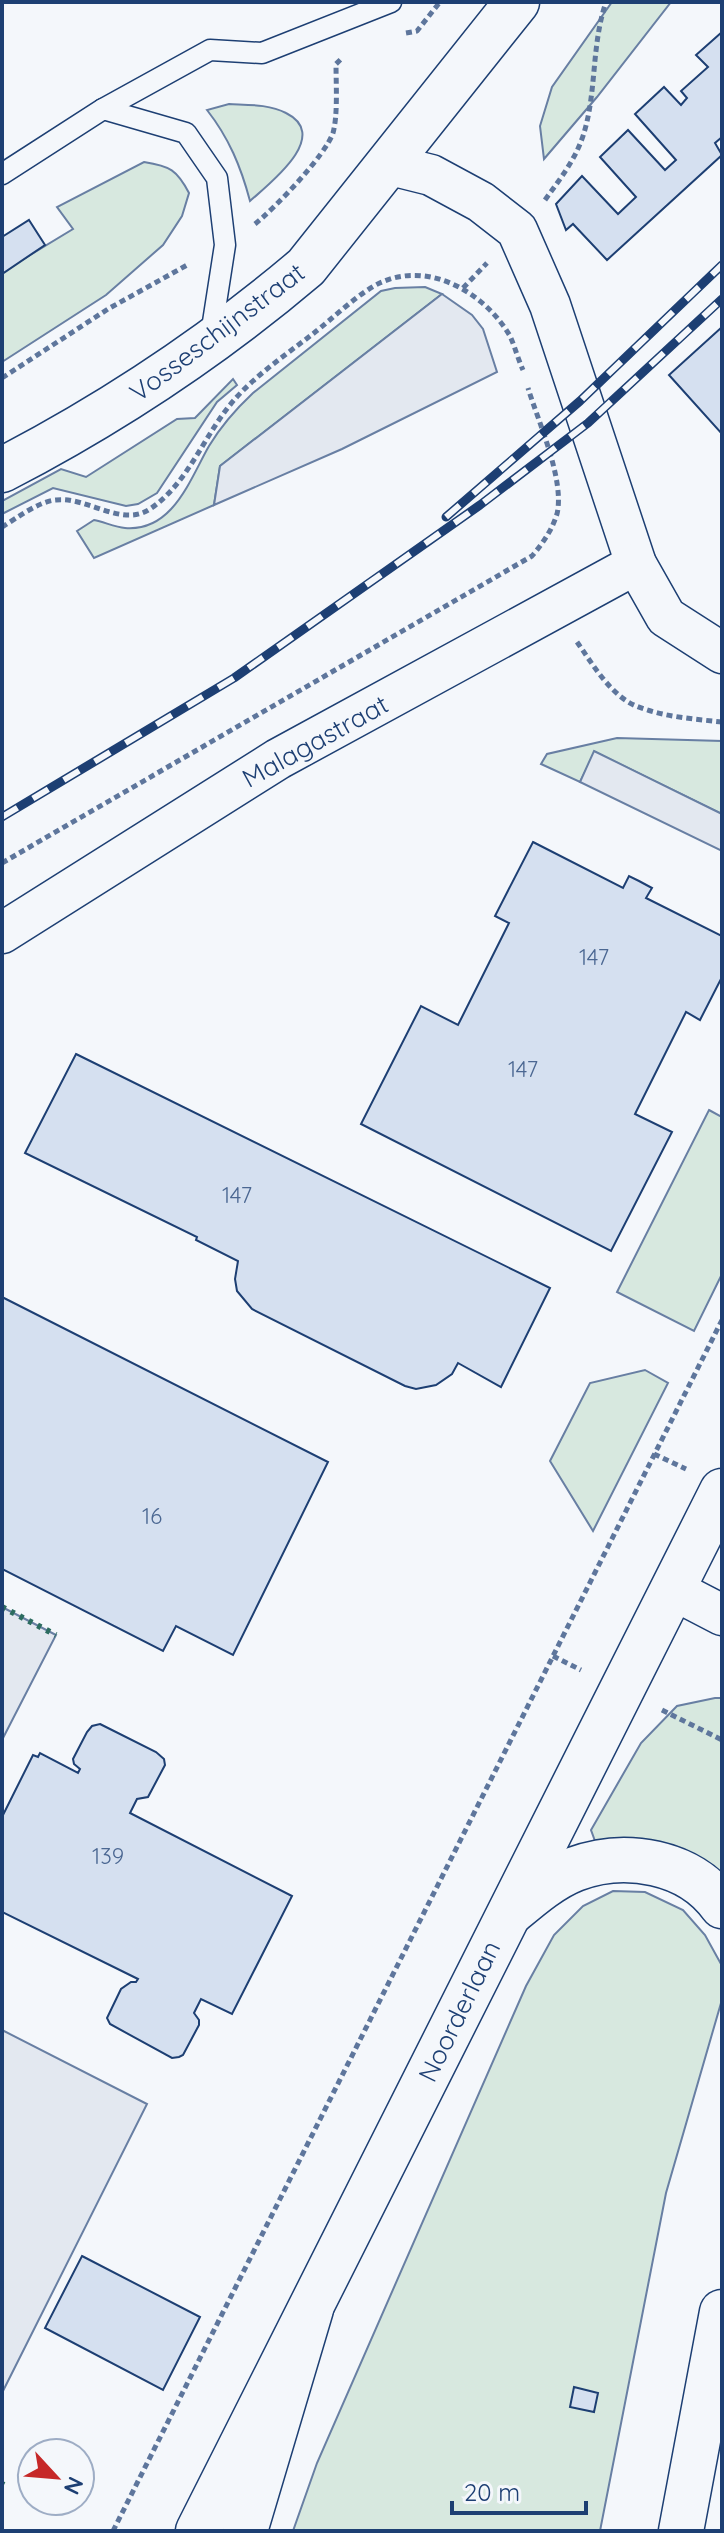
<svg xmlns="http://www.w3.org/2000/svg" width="724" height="2533" viewBox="0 0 724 2533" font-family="Quicksand,sans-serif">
<rect width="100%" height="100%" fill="#f4f7fb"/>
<g fill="#d7e8df" stroke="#687fa3" stroke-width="2">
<polygon points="612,2 671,2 597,97 544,159 540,126 552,87"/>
<path d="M229 104C247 105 269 104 286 113 332 136 269 184 250 201 241 167 229 138 207 110Z"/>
<path d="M144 162C170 166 177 170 189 193L182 216 163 245 106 295 2 362V272L73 229 57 207Z"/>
<path d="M425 287 442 294 220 466 214 505 94 558 77 531 94 520C104 522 115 527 125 528 173 532 190 479 209 446 221 426 236 409 253 393L381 291 395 288Z"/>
<polygon points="233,379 237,385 217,402 157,493 138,504 126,506 53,488 2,514 2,501 61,469 86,477 177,419 195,418"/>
<polygon points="617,738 722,741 722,814 595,752 580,782 541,764 547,754"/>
<polygon points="709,1110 722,1117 722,1274 694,1331 617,1292"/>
<polygon points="645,1370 668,1383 593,1531 550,1461 590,1383"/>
<polygon points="715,1698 722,1698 722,1875 667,1844 626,1838 595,1841 591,1830 641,1743 677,1706"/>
<polygon points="613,1891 645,1892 683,1910 705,1935 721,1964 721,2003 666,2193 600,2531 293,2531 317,2463 526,1986 554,1935 583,1906"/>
</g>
<g fill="#e3e8f0" stroke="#687fa3" stroke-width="2">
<polygon points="442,294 472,315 483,329 497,372 342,449 214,505 220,466"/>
<polygon points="594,751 722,814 722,851 580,782"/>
<polygon points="2,1607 56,1635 2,1740"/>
<polygon points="2,2030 147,2104 2,2393"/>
</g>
<g fill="#d5e0f0" stroke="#1d3f73" stroke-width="2">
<polygon points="722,32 722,137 715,143 722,155 607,260 573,224 566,230 556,204 582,176 618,214 636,197 600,157 628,130 665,170 676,160 635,114 664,87 681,105 687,98 681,91 708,67 696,55"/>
<polygon points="29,220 45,245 2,274 2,237"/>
<polygon points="722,327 722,434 669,375"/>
<polygon points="533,842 623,888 629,876 639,881 652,888 646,898 722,936 722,977 700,1020 686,1012 635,1114 672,1132 611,1251 361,1124 421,1006 458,1025 509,923 495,916"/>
<polygon points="76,1054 550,1288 501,1387 458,1363 452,1374 436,1385 416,1389 405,1386 252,1309 237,1291 235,1279 238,1261 196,1240 197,1237 25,1153"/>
<polygon points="2,1297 328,1462 233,1655 176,1626 163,1651 2,1569"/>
<polygon points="100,1724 156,1752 164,1759 165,1765 148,1797 137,1799 130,1813 292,1896 232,2014 201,1999 194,2013 199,2020 199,2025 183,2055 179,2057 172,2058 110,2024 107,2018 121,1989 131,1982 136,1982 138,1979 2,1912 2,1817 33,1755 38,1757 40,1753 78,1773 80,1769 74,1764 73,1759 87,1732 92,1726"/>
<polygon points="82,2256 200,2317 163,2390 45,2328"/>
<polygon points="574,2387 598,2393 594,2412 570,2407"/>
</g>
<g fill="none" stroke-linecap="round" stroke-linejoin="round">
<defs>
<g id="lane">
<polyline points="103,109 210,50 262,53 391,2"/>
<polyline points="2,174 103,109 186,133 217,178 225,245 211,335"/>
</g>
<g id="street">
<polyline points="387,164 431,175 481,202 517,230 550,305 636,564 666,617 722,653"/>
<polyline points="2,933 278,759 636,564"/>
<polyline points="672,1589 722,1615"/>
</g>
<path id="secondary" d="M2 470C110 414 213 346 306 267L517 2"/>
<g id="primary">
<path d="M513 1911C532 1895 552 1878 575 1869 625 1850 690 1861 722 1906"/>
<polyline points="198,2531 722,1491"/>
</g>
<g id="highway">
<polyline points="245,2531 311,2309"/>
<polyline points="681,2531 722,2312"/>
</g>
</defs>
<use href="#lane" stroke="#1d3f73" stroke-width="23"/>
<use href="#street" stroke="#1d3f73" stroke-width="43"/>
<use href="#secondary" stroke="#1d3f73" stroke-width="47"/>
<use href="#primary" stroke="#1d3f73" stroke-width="47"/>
<use href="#highway" stroke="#1d3f73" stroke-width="47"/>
<g stroke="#5e769c" stroke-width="5" stroke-dasharray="6 4" stroke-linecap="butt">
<polyline points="406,33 417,31 440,2"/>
<path d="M545 200C560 179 575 160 583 136 597 93 591 46 606 2"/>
<path d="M255 224C275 208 325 156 333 133 338 115 336 84 336 64L342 58"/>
<polyline points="463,288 487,263"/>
<polyline points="2,378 108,309 189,264"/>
<path d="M2 527C17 518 39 501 56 500 86 496 122 528 150 509 189 483 204 434 235 399 257 374 287 354 314 333 332 319 362 290 382 282 430 261 485 293 510 336 515 347 518 359 523 370"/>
<path d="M577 642C592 663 610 695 636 706 663 717 694 719 722 722"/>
<path d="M2 863 532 556C543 543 552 530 557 514 565 480 538 421 528 388"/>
<polyline points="654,1454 686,1469"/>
<polyline points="553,1656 581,1670"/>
<polyline points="662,1710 722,1740"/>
<polyline points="113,2531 722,1320"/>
</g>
<use href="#lane" stroke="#f4f7fb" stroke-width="20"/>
<use href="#street" stroke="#f4f7fb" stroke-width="40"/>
<use href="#secondary" stroke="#f4f7fb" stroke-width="44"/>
<use href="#primary" stroke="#f4f7fb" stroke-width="44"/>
<use href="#highway" stroke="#f4f7fb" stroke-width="44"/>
<defs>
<g id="rail">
<polyline points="446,517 580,401 722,265"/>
<polyline points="2,817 234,678 480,505 588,423 722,299"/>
</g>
</defs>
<use href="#rail" stroke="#1d3f73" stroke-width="9"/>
<use href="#rail" stroke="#f4f7fb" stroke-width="6" stroke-dasharray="18" stroke-linecap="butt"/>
<g stroke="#2c6c60" stroke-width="6" stroke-dasharray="4 6" stroke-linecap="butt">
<polyline points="2,1607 56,1635"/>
<polyline points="2,2484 4,2485"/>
</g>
</g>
<g text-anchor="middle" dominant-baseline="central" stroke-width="6" stroke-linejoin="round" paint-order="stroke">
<g font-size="22" fill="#4b6792">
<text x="594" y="957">147</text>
<text x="523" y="1069">147</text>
<text x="237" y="1195">147</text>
<text x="152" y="1516">16</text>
<text x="108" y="1856">139</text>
</g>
<g font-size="26" fill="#1d3f73" stroke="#f4f7fb">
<text transform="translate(217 332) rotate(-37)">Vosseschijnstraat</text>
<text transform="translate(315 741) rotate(-29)">Malagastraat</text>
<text transform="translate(459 2011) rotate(-64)">Noorderlaan</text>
</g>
</g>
<rect width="724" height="2533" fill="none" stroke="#1d3f73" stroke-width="8"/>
<g transform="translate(56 2477) rotate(116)"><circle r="38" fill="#f4f7fb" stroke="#9eadc5" stroke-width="2"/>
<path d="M0-6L14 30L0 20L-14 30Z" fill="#c62828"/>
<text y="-12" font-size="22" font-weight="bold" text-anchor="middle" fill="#1d3f73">N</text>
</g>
<path d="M452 2501v12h134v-12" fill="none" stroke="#1d3f73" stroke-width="4"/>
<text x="464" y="2501" font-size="24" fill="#1d3f73" stroke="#f4f7fb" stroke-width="6" paint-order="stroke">20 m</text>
</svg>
